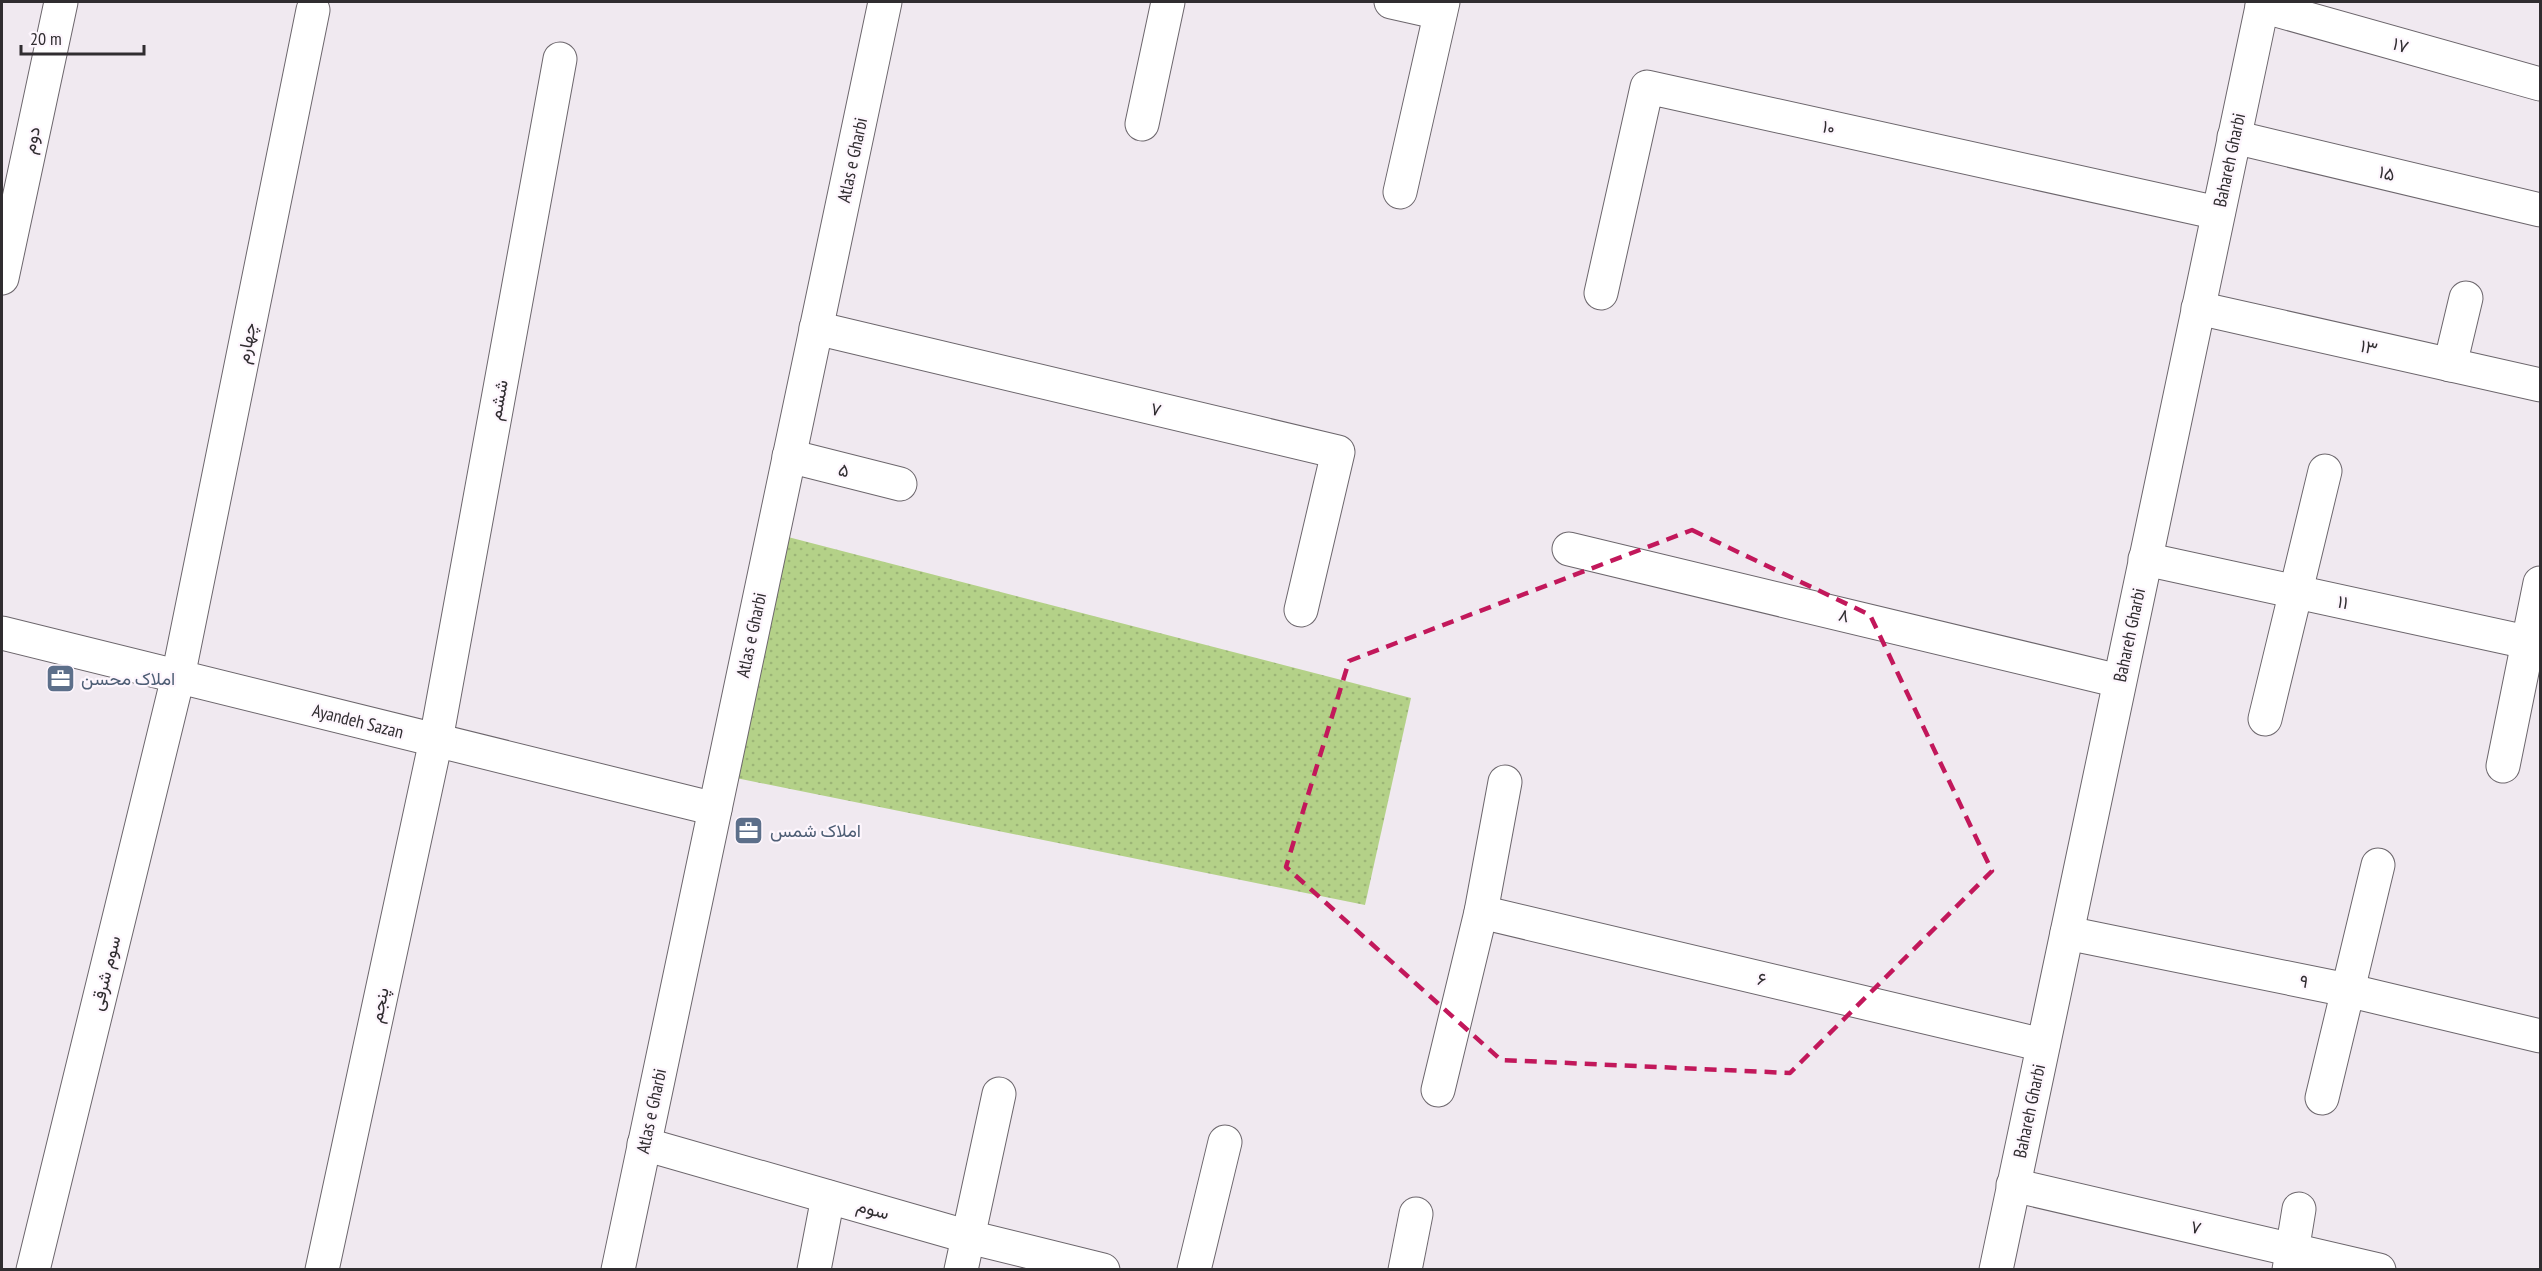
<svg xmlns="http://www.w3.org/2000/svg" width="2542" height="1271" viewBox="0 0 2542 1271" font-family="'PT Sans Narrow',Vazirmatn,sans-serif">
<defs>
<pattern id="park-dots" width="8" height="8" patternUnits="userSpaceOnUse" patternTransform="scale(1.5)"><rect width="8" height="8" fill="#b4d188"/><path d="M2 2h.1M6 6h.1" fill="none" stroke="#9bb476" stroke-width="1.8" stroke-linecap="round"/></pattern>
</defs>
<rect width="100%" height="100%" fill="#f0e9f0"/>
<polygon fill="url(#park-dots)" points="788,537 1411,698 1365,905 736,778"/>
<g fill="none" stroke-linecap="round" stroke-linejoin="round">
<defs>
<g id="minor">
<polyline points="1391,2 1440,13"/>
<polyline points="2262,6 2540,84"/>
<polyline points="1142,124 1168,2"/>
<polyline points="2234,137 2540,210"/>
<polyline points="1400,192 1443,2"/>
<polyline points="2,278 61,2"/>
<polyline points="1601,293 1647,87 2218,213"/>
<polyline points="2198,308 2540,385"/>
<polyline points="816,328 1338,452 1301,610"/>
<polyline points="2450,365 2466,298"/>
<polyline points="789,456 900,484"/>
<polyline points="1569,549 2119,681"/>
<polyline points="2145,559 2540,645"/>
<polyline points="2265,719 2325,471"/>
<polyline points="2503,766 2540,583"/>
<polyline points="1481,912 2043,1045"/>
<polyline points="2067,933 2347,990 2540,1036"/>
<polyline points="1438,1090 1481,912 1505,782"/>
<polyline points="2322,1098 2378,865"/>
<polyline points="644,1144 969,1237 1103,1270"/>
<polyline points="2013,1185 2379,1270"/>
<polyline points="33,1270 178,677 313,10"/>
<polyline points="322,1270 436,740 560,59"/>
<polyline points="814,1270 828,1197"/>
<polyline points="961,1270 999,1094"/>
<polyline points="1194,1270 1225,1142"/>
<polyline points="1405,1270 1416,1214"/>
<polyline points="2289,1270 2299,1209"/>
</g>
<g id="tertiary">
<polyline points="2,633 715,809"/>
<polyline points="618,1270 885,2"/>
<polyline points="1996,1270 2263,2"/>
</g>
</defs>
<use href="#minor" stroke="#6c666c" stroke-width="35"/>
<use href="#tertiary" stroke="#6c666c" stroke-width="35"/>
<use href="#minor" stroke="#fff" stroke-width="33"/>
<use href="#tertiary" stroke="#fff" stroke-width="33"/>
</g>
<path fill="none" stroke="#c2185b" stroke-width="4.5" stroke-dasharray="12 8" stroke-linejoin="round" d="M1692 530 1870 615 1992 871 1790 1073 1501 1060 1286 867 1349 661Z"/>
<defs>
<symbol id="office-square" viewBox="-11 -11 22 22"><rect x="-9" y="-9" width="18" height="18" rx="4" fill="#5c6f8a" stroke="#fdf6fd"/><path d="M-6-3h4V-5.5h4V-3h4V5H-6ZM-1-4.5V-3h2v-1.5ZM-6 0V1H6V0Z" fill="#fff"/></symbol>
</defs>
<g fill-rule="evenodd">
<use href="#office-square" x="44" y="662" width="33" height="33"/>
<use href="#office-square" x="732" y="814" width="33" height="33"/>
</g>
<g text-anchor="middle" dominant-baseline="central" stroke-width="4.5" stroke-linejoin="round" paint-order="stroke">
<g font-size="18" fill="#302d30" stroke="#fdf6fd">
<text transform="translate(2401 45) rotate(16)">۱۷</text>
<text transform="translate(1829 127) rotate(13)">۱۰</text>
<text transform="translate(31 140) rotate(-78)">دوم</text>
<text transform="translate(852 160) rotate(-78)">Atlas e Gharbi</text>
<text transform="translate(2229 160) rotate(-78)">Bahareh Gharbi</text>
<text transform="translate(2387 173) rotate(13)">۱۵</text>
<text transform="translate(246 343) rotate(-79)">چهارم</text>
<text transform="translate(2369 347) rotate(13)">۱۳</text>
<text transform="translate(498 400) rotate(-80)">ششم</text>
<text transform="translate(1156 409) rotate(13)">۷</text>
<text transform="translate(844 470) rotate(14)">۵</text>
<text transform="translate(2343 602) rotate(12)">۱۱</text>
<text transform="translate(1844 615) rotate(13)">۸</text>
<text transform="translate(751 635) rotate(-78)">Atlas e Gharbi</text>
<text transform="translate(2129 635) rotate(-78)">Bahareh Gharbi</text>
<text transform="translate(358 721) rotate(14)">Ayandeh Sazan</text>
<text transform="translate(105 973) rotate(-76)">سوم شرقی</text>
<text transform="translate(1762 979) rotate(13)">۶</text>
<text transform="translate(2304 981) rotate(11)">۹</text>
<text transform="translate(379 1005) rotate(-78)">پنجم</text>
<text transform="translate(651 1111) rotate(-78)">Atlas e Gharbi</text>
<text transform="translate(2029 1111) rotate(-78)">Bahareh Gharbi</text>
<text transform="translate(873 1209) rotate(16)">سوم</text>
<text transform="translate(2196 1227) rotate(13)">۷</text>
</g>
<g font-size="18" fill="#4e5e75" stroke="#fdf6fd" text-anchor="start">
<text x="81" y="678">املاک محسن</text>
<text x="770" y="830">املاک شمس</text>
</g>
</g>
<rect width="2542" height="1271" fill="none" stroke="#302d30" stroke-width="6"/>
<path d="M21 45v9h123v-9" fill="none" stroke="#302d30" stroke-width="3"/>
<text x="30" y="45" font-size="18" fill="#302d30" stroke="#fdf6fd" stroke-width="4.5" paint-order="stroke">20 m</text>
</svg>
